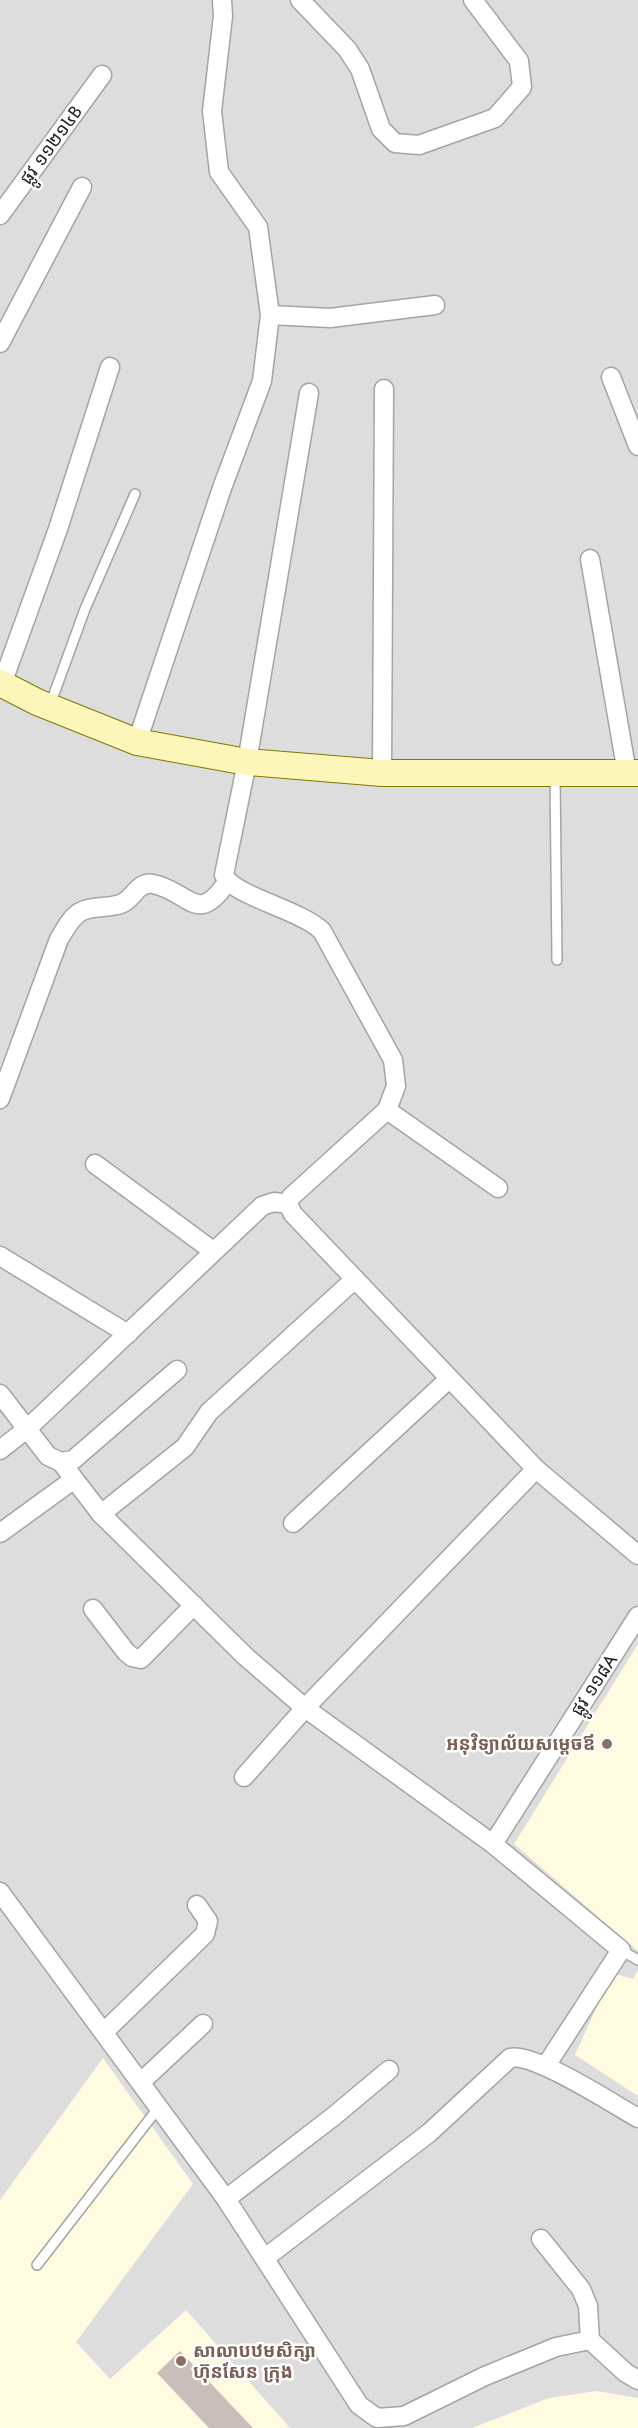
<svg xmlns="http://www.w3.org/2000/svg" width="638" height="2428" viewBox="0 0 638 2428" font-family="Jost,'Noto Sans Khmer',sans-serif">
<rect width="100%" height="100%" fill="#f1ece6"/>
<rect fill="#dedddd" x="0" y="0" width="638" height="2428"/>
<g fill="#fffbe1">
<polygon points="638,1644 638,1951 514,1844"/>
<polygon points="638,1970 638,2096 575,2055 612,1973 633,1979"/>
<polygon points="103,2058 193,2184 76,2342 110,2379 186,2310 290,2428 0,2428 0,2200"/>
<polygon points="596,2391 638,2398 638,2428 472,2428 549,2398"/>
</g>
<polygon fill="#c9beb9" points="180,2351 253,2428 209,2428 157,2373"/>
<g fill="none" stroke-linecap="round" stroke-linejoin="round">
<defs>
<g id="service">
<polyline points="50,705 85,609 135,494"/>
<polyline points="555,774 557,960"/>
<polyline points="621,1950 638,1960"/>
<polyline points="37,2265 159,2107"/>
</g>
<g id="minor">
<polyline points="300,0 347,49 360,69 381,129 395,143 419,145 495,118 522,87 519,61 473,0"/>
<polyline points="0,215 102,75"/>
<polyline points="270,315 330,318 435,305"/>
<polyline points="0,343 82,187"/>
<polyline points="611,377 638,446"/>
<polyline points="590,559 627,773"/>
<polyline points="2,684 58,529 110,367"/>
<polyline points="137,742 222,488 262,381 270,315 258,227 219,172 212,111 223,16 222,0"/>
<polyline points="382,773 384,389"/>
<path d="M0 1099 59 939C65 930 71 916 82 911 95 905 110 909 123 903 134 897 139 881 153 884 189 891 197 927 227 882"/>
<polyline points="387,1110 498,1188"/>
<polyline points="95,1164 213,1251"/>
<path d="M288 1204 291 1197 387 1110 396 1086 393 1060 322 931C299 909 233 896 224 875L247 762 309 393"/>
<polyline points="288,1204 293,1214 536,1469 638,1555"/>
<polyline points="0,1256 128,1334"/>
<polyline points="0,1394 48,1456 61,1462 73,1460 177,1370"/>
<polyline points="0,1450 28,1428 262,1206 274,1202 288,1204"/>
<polyline points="61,1462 101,1514 246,1657 305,1708 493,1844 621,1950 549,2061 550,2068"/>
<polyline points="101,1514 185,1447 209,1412 355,1279"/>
<polyline points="293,1523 449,1379"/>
<polyline points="0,1533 73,1480"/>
<polyline points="93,1609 126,1652 132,1657 141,1659 194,1605"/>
<polyline points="244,1777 305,1708 536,1469"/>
<polyline points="493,1844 638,1616"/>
<polyline points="0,1892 226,2199 359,2405 377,2418 404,2416 485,2376 556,2347 590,2340 626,2373 638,2380"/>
<polyline points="104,2032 205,1934 208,1921 197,1905"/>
<polyline points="141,2082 203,2024"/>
<polyline points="226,2199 334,2116 389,2070"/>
<polyline points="541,2239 581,2289 588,2306 590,2340"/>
<path d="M265 2258 429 2133 510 2058C534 2052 613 2104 638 2118"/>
</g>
<polyline id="secondary" points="0,683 37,702 137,742 247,762 382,773 638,773"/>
</defs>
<use href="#service" stroke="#a4a4a4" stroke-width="12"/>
<use href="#minor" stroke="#a4a4a4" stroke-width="21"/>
<use href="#secondary" stroke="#7d7901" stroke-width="28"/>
<use href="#service" stroke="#fff" stroke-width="9"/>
<use href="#minor" stroke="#fff" stroke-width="18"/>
<use href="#secondary" stroke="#fcf6ba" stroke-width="26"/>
</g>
<g fill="#8d6e63" stroke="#fff" stroke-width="2">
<circle cx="607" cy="1744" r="6"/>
<circle cx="181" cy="2361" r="6"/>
</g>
<g text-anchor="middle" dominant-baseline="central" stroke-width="5" stroke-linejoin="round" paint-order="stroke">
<g font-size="18" fill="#202020" stroke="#fff">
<text transform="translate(51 145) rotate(-54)">ផ្លូវ ១១២១៤B</text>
<text transform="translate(594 1685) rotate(-57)">ផ្លូវ ១១៨A</text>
</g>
<g font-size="18" font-weight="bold" fill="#785e54" stroke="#fff" text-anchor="end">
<text x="595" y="1744">អនុវិទ្យាល័យសម្តេចឪ</text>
<text x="193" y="2351" text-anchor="start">សាលាបឋមសិក្សា<tspan x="193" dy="21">ហ៊ុនសែន ក្រុង</tspan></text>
</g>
</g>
</svg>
